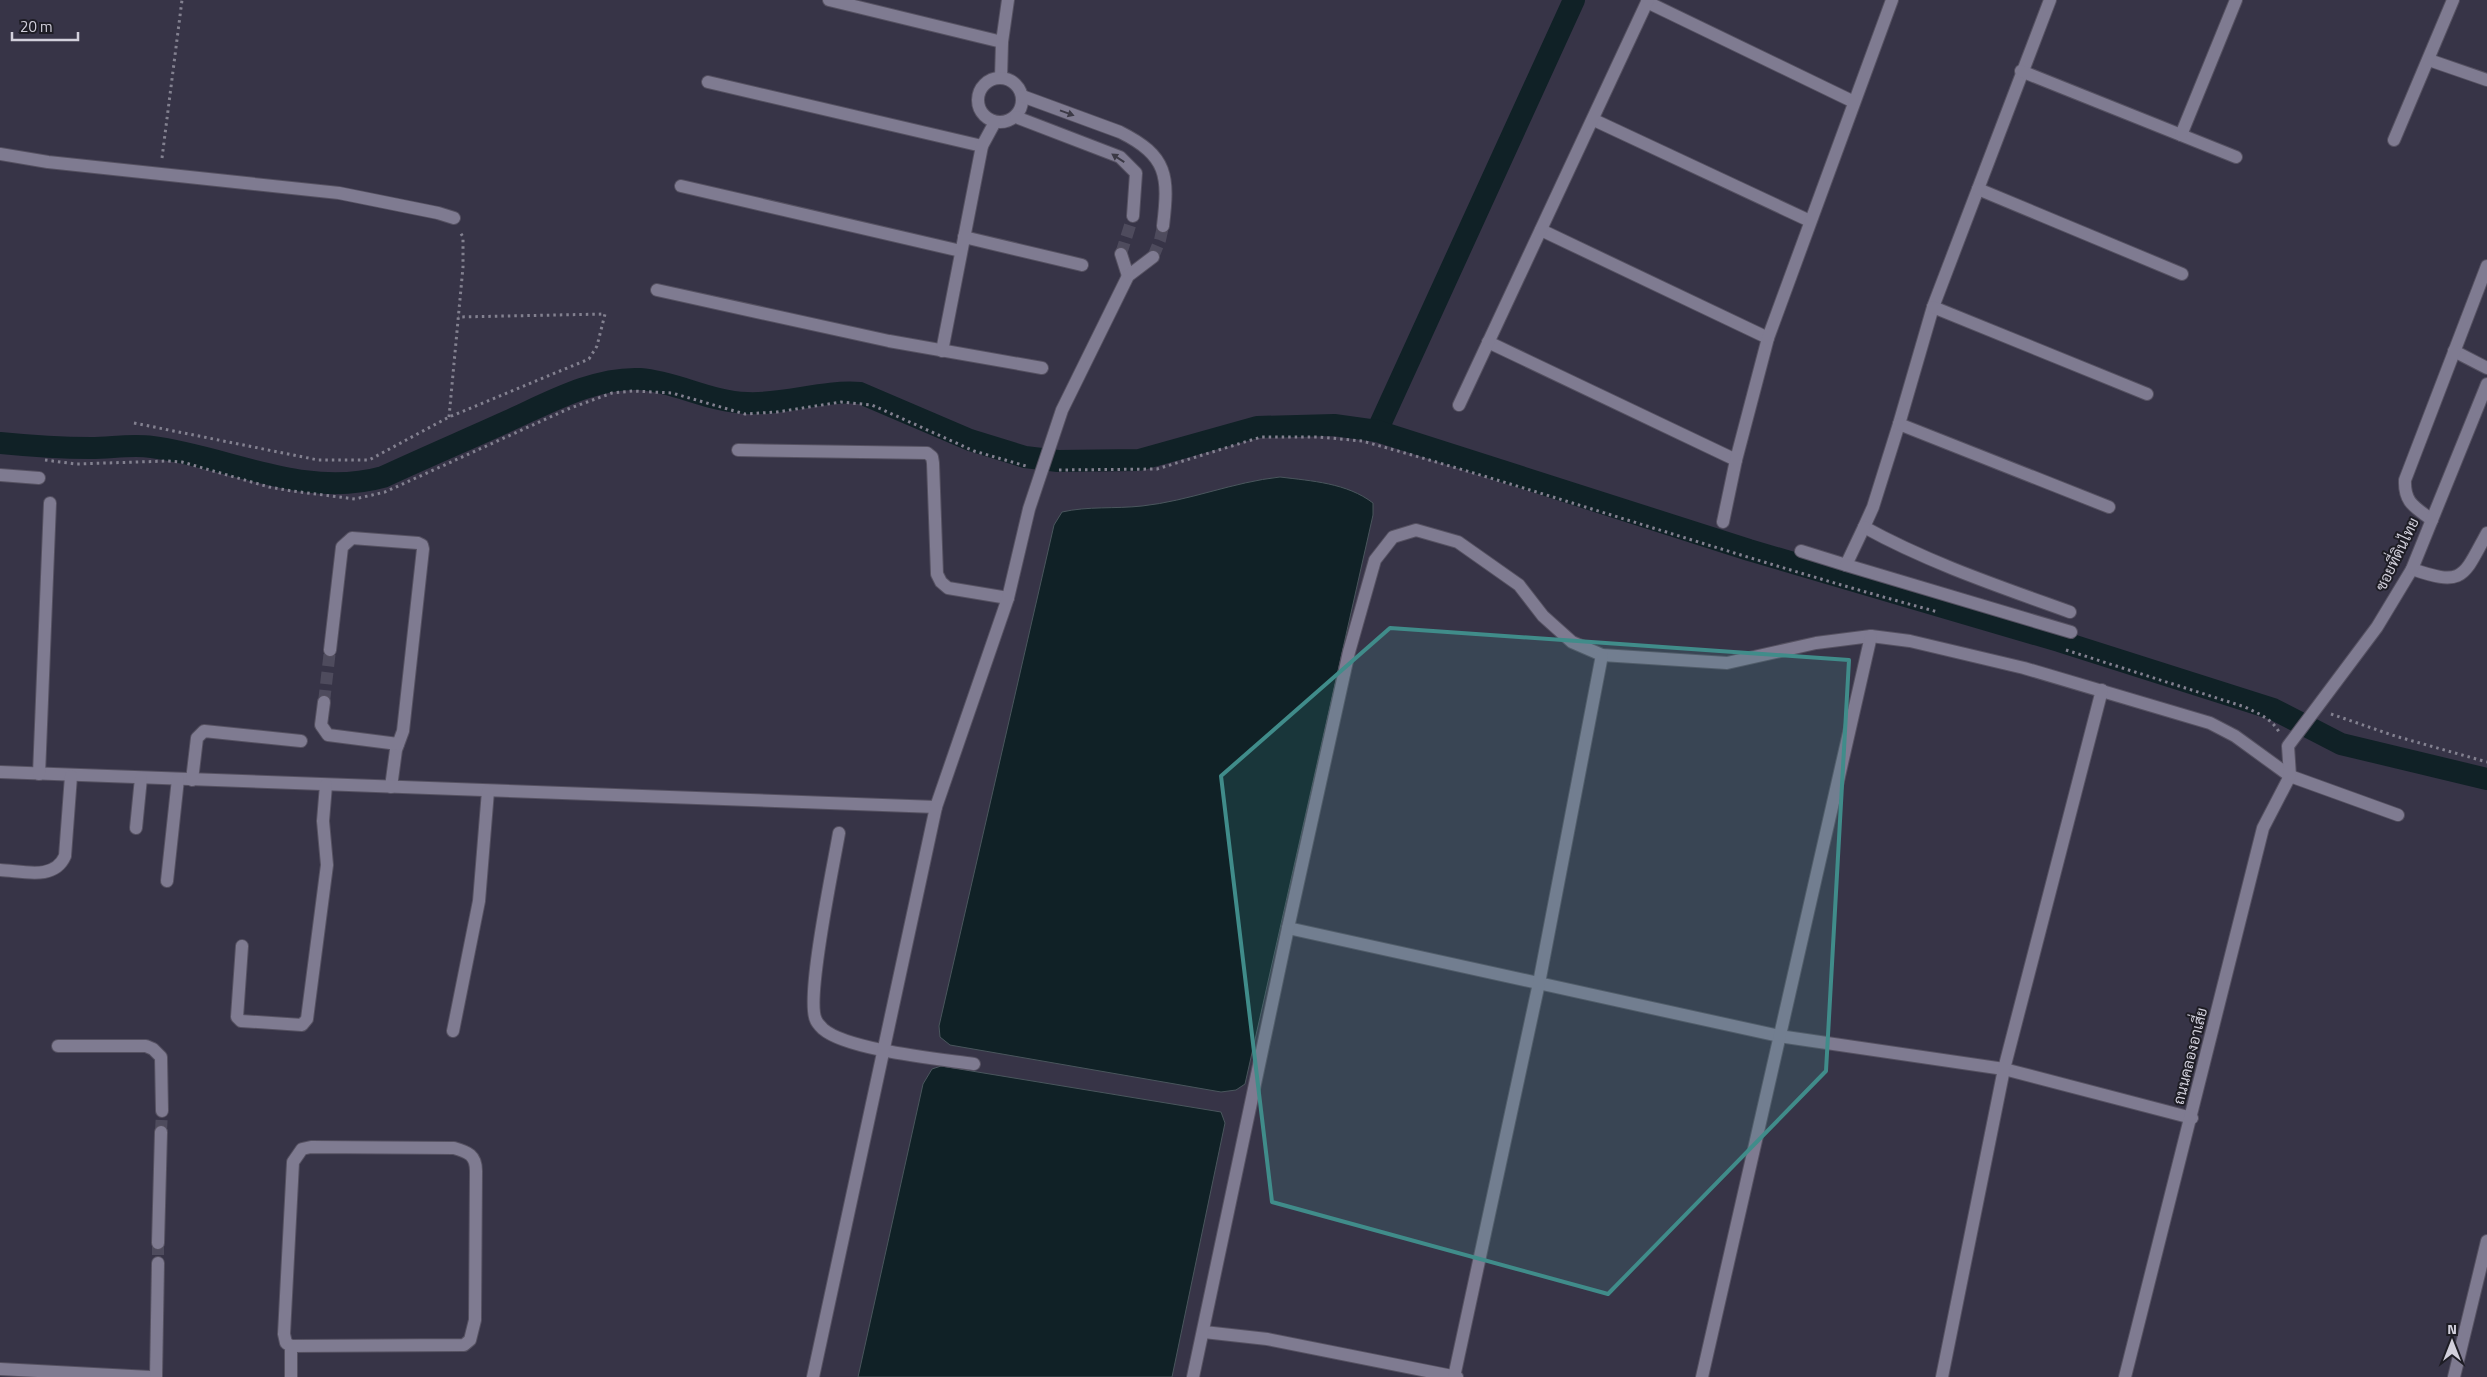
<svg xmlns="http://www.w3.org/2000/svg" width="2487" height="1377" viewBox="0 0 2487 1377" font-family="'Titillium Web',Sarabun,sans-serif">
<rect width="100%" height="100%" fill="#373447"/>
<g fill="#102126" stroke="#4a565d">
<path d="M1280 477C1312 481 1347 483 1373 503V515L1245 1084 1236 1090 1221 1092 950 1045 940 1037 939 1026 1054 525 1062 512C1088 506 1115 509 1142 506 1189 501 1233 482 1280 477Z"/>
<polygon points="941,1066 1221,1112 1225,1123 1172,1377 858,1377 923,1084 932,1069"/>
</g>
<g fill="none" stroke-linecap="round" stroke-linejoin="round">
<g stroke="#102126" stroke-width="22">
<polyline points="1377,431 1574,0"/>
<path d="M0 443C30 446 60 448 91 448 111 448 132 444 152 447 229 457 304 499 383 477 424 458 466 440 508 421 548 403 594 377 640 379 677 382 710 402 747 403 785 405 822 390 860 393L970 440 1025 457 1058 461 1139 460 1257 427 1334 425 1377 431 1749 550 2059 641 2273 709 2341 744 2487 779"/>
</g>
<g stroke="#4e4b5d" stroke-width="12" stroke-dasharray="12 6" stroke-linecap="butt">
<polyline points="1121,254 1133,216"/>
<polyline points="1153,257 1160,240 1163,226"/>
<polyline points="324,702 330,650"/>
<polyline points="161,1132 162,1111"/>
<polyline points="158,1243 158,1263"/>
</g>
<defs>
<g id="minor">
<polyline points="829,0 1002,42"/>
<path d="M2050 0 1933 307 1899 424 1873 507 1864 527C1929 563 2001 587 2070 612"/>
<polyline points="1647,2 1854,102"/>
<polyline points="2429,60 2487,80"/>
<polyline points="2021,71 2236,157"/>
<polyline points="1001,78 1002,42 1008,0"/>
<circle cx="1000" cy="100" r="22"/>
<polyline points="708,82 982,146"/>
<path d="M1022 96 1120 132C1168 156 1169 176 1163 226"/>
<polyline points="1016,117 1120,157 1136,173 1133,216"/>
<polyline points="1594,120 1810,221"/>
<polyline points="2181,135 2236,0"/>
<polyline points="2394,140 2453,0"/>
<polyline points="0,154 48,162 339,193 438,213 454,218"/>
<polyline points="681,186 961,251"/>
<polyline points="1978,189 2182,274"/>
<polyline points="1541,230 1768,338"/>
<polyline points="964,237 1082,265"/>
<polyline points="1121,254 1128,276"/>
<polyline points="657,290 889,341 1042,368"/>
<polyline points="1933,307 2147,394"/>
<polyline points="1488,342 1736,460"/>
<polyline points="942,351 982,146 995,122"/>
<polyline points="2454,351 2487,368"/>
<polyline points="1459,405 1648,0"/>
<polyline points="1899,424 2109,507"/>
<polyline points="738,450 927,453 932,457 933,463 937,574 941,582 948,588 1008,598"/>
<polyline points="0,475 39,478"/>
<path d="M2432 520C2415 507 2404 503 2405 480L2487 266"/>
<polyline points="1723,522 1736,460 1768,338 1892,0"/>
<polyline points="1801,551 1846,565 1864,527"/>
<polyline points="1846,565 2071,632"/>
<path d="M2412 569C2464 587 2463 577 2487 533"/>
<polyline points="330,650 342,547 352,538 418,543 422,545 423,549 403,731 396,750 391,787"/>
<polyline points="324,702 321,725 328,735 398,744"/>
<polyline points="0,772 936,807"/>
<polyline points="39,774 50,503"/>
<polyline points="192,780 197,738 204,731 301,741"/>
<polyline points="136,828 141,778"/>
<path d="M839 833C834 863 805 999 816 1020 817 1023 821 1027 823 1029 847 1050 940 1059 974 1064"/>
<path d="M0 870C23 871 54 881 65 856L71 776"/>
<polyline points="167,881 178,779"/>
<polyline points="1288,928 1779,1036 2004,1069 2192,1118"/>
<polyline points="242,946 237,1017 241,1021 302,1025 307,1019 327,865 323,821 326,785"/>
<polyline points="453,1031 479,901 488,791"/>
<polyline points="58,1046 146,1046 153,1049 161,1057 162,1111"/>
<polyline points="158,1243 161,1132"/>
<polyline points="1204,1332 1267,1339 1457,1377"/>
<polyline points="0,1369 150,1377"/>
<polyline points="156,1377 158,1263"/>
<path d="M291 1377V1346L286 1343 284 1334 293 1162 302 1149 311 1147 454 1148C468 1152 476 1155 476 1171L475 1320 470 1340 464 1345 291 1346"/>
<polyline points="813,1377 936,807 1008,598 1029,509 1062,410 1128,276 1153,257"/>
<polyline points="1193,1377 1288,928 1349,652 1375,560 1393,537 1416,530 1458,542 1519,585 1543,616 1572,642 1602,655 1727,663 1816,643 1871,636 1910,641 2024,668 2210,723 2235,736 2290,776 2398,815"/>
<polyline points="1454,1377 1539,983 1602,655"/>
<polyline points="1702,1377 1871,636"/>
<polyline points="1942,1377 2004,1069 2102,690"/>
<polyline points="2125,1377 2263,828 2290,776 2288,746 2377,627 2412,569 2487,384"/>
<polyline points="2454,1377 2487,1241"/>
</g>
</defs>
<use href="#minor" stroke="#555161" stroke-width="14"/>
<g stroke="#838190" stroke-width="3" stroke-dasharray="2.5 4" stroke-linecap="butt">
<polyline points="162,158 182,0"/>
<polyline points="449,417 463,267 463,237 460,232"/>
<polyline points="134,423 318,460 369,460 449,417 589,359 597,346 605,314 458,317"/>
<polyline points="45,460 76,464 168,461 182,462 269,487 292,491 355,499 385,492 568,409 612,393 633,391 672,393 745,414 777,412 841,402 872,405 974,451 1026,466"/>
<path d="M1059 470 1157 469 1261 437H1319L1362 441C1555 494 1744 560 1938 612"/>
<path d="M2066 650 2245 707C2259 714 2271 718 2279 732"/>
<polyline points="2331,714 2395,736 2487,762"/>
</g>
<use href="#minor" stroke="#7f7b91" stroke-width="12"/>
</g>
<defs><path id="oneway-solid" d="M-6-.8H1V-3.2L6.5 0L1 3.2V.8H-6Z" transform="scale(1.25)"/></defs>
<g fill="#3b3945">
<use href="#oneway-solid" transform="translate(1067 113) rotate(20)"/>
<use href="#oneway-solid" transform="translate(1118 158) rotate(-147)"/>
</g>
<path fill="#408c8a" fill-opacity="0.2" stroke="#408c8a" stroke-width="4" stroke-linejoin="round" d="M1390 628 1849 660 1826 1071 1608 1294 1272 1202 1221 776Z"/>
<g text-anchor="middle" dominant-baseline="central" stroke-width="4" stroke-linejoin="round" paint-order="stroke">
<g font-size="15" fill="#d2d0dc" stroke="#1e1d25">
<text transform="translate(2397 554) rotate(-64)">ซอยที่ดินไทย</text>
<text transform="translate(2190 1056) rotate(-76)">ถนนคลองอาเสี่ย</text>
</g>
</g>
<g transform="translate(2452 1342)" stroke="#1e1d25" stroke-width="4" paint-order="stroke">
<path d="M0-4L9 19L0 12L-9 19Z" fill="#d2d0dc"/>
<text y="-8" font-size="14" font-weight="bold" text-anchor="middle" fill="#d2d0dc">N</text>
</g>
<path d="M12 32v8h66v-8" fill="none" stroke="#d2d0dc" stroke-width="2.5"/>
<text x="20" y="32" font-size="15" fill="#d2d0dc" stroke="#1e1d25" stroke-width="4" paint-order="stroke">20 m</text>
</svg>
